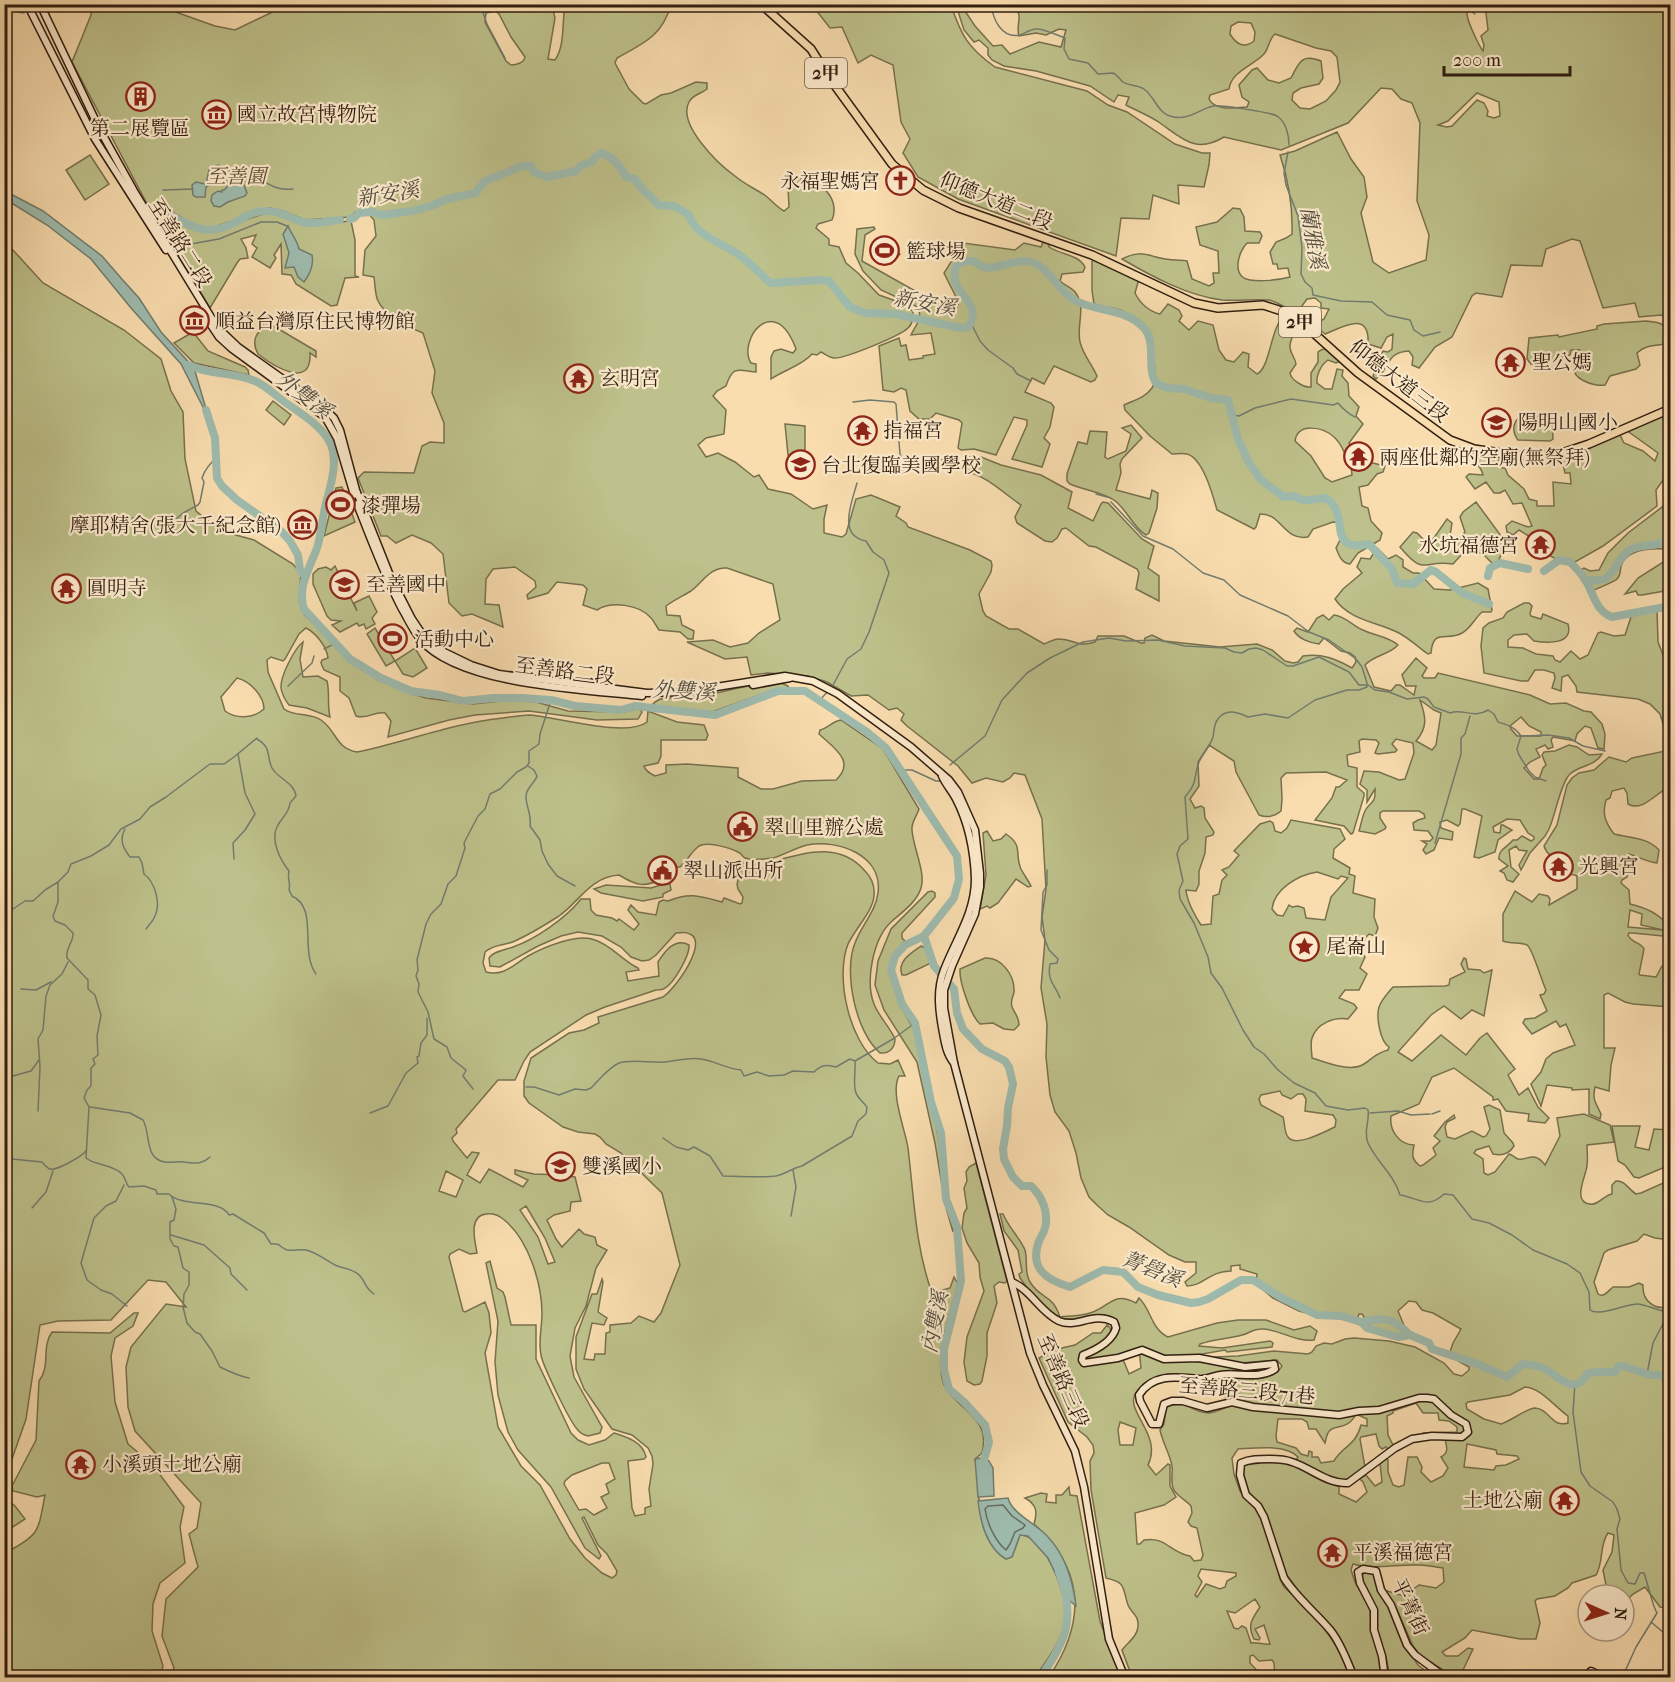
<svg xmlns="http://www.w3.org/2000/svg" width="1675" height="1682" viewBox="0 0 1675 1682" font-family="'IM FELL French Canon','Noto Serif TC',serif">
<rect width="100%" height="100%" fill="#f9ddaf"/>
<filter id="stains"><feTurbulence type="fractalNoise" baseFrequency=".00333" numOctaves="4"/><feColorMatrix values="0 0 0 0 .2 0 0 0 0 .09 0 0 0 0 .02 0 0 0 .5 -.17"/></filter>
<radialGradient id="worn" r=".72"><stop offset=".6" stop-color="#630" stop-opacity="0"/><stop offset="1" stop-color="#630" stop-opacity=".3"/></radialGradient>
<g fill="#bec18b" stroke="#77704e" stroke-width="1.5" fill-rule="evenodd">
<path d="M92 5H156L215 26 235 30 287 5H552L555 18 548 59 555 60C565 47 562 21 565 5H671C662 36 644 43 617 58L615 63 629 89 643 103 646 104 661 95 671 93 696 82 707 83V89C701 94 693 94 689 102 677 124 718 164 735 176 744 184 756 189 766 196 772 201 777 207 784 211L789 207 788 188 792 179C814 174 842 196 832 220L818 224 816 228 829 239V245L839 247 846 263 858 273 879 295 896 301 913 311C913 317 913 324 908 328 900 336 844 359 834 358 830 358 825 354 821 352L817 355 812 354C803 365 784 370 771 379V357L774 351 781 349 793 353 796 349C774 290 737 341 751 363L756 364V372C738 370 733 365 726 386L717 391 713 396 726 410 724 434 706 438 698 445 706 457 718 453 735 462 754 477 759 475 768 489 791 494 813 509 827 505 824 519V533L842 537 846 534 856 499 871 495 900 507 896 516 906 523 908 527 970 550 991 561 992 565 991 572 979 594 983 611 986 616 1009 629H1018L1044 644C1049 642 1054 639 1059 639 1075 639 1076 648 1095 642L1098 636H1124L1141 643H1144L1145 638 1152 635 1164 641 1220 647 1257 644 1272 650 1285 661 1293 663 1298 662 1303 656C1322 653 1336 659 1352 668L1356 662 1355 657 1350 653 1341 651 1324 638 1319 644C1310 643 1299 639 1294 631L1297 628 1308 632 1317 618 1323 615 1329 620 1334 615C1345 616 1353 626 1363 630 1375 636 1388 636 1398 645 1389 655 1374 655 1365 665L1374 687 1391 691 1396 685H1400L1414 695 1416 686H1406L1402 675 1416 658 1427 668 1422 676 1424 678H1435L1438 673 1530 695 1550 704 1566 703 1584 711 1591 712 1602 724 1605 734 1604 749 1598 748 1591 728 1585 726 1577 734 1575 741 1553 737 1551 740 1553 747 1548 749 1545 745 1536 749 1540 757 1530 762 1524 768 1534 779H1539L1543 768 1546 765 1542 755 1544 752 1555 751 1569 745 1577 747 1589 755 1602 754C1594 767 1580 765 1570 774 1561 782 1555 816 1549 829L1545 836 1530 853 1521 870 1519 865 1527 851 1519 850 1516 846 1509 850 1511 867 1519 874 1513 882 1507 880 1504 873 1500 871 1508 866 1499 859C1498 849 1508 847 1513 840H1517L1522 836 1531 841 1534 839V837L1528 833 1520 820 1507 819 1493 827 1494 832 1500 833 1501 825H1503L1512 830 1498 840 1495 852 1479 858 1474 857 1482 816 1465 809H1462L1460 824 1458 826 1447 820 1440 822 1441 828 1453 832 1452 840 1439 838 1434 850 1426 854 1423 850 1427 844 1422 841H1430L1433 838 1428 831 1414 830 1413 823 1418 820 1425 818 1424 814 1419 811H1383L1380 813V818L1386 827 1385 829 1375 834 1359 831C1361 825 1362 817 1365 811 1370 801 1376 805 1375 789L1367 802V790L1360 784 1364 771 1379 772 1399 780 1405 779 1414 753 1413 743 1396 739 1392 744 1397 750 1395 752 1378 754 1375 753 1379 743 1376 740 1362 739 1359 741 1360 752 1347 755 1348 766 1357 768V787L1364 793V796L1353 833 1351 834 1344 826 1315 820 1332 798 1336 787H1339L1347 780 1326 772 1286 773 1281 778 1282 799 1281 811C1274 817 1267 818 1259 815L1236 772 1234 761 1209 745 1198 762 1199 786 1190 799 1195 808 1201 806 1204 808 1205 818 1214 832 1213 835 1206 837 1205 853 1199 871V884L1196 891 1186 890C1187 902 1194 914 1201 925L1211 924 1213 896 1219 894 1222 880 1227 875 1222 870 1229 867 1239 855 1234 851 1260 824 1270 821 1273 823 1275 831 1281 833 1287 828 1291 820 1340 829 1345 839 1334 849 1333 858 1350 868 1349 874 1355 876 1353 893 1375 899 1374 917 1378 928 1375 936 1369 934 1365 938 1362 953 1365 957 1360 968 1367 974 1359 990H1345L1339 998 1354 1004 1357 1008 1348 1019C1334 1017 1317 1023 1312 1038 1310 1044 1312 1053 1312 1058 1326 1062 1350 1073 1364 1064 1373 1058 1376 1053 1388 1050L1389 1047C1380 1041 1376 1017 1379 1007 1382 999 1387 994 1393 987L1445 986 1449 985 1450 979 1465 972 1461 964 1464 958 1466 959 1468 969 1480 970 1484 973 1492 970 1484 1016 1472 1010 1461 1019 1444 1006 1431 1015 1398 1052 1412 1061 1441 1035 1466 1055 1480 1038 1487 1033 1515 1069 1508 1075 1519 1095 1528 1088 1538 1107 1549 1118 1545 1123 1528 1121 1529 1114 1506 1111 1498 1099 1493 1100V1097L1454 1068 1432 1077 1419 1104 1391 1116C1389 1131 1400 1145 1414 1145 1412 1154 1411 1159 1420 1166L1423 1165 1436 1155 1433 1148 1440 1141 1434 1136 1445 1122 1454 1115 1455 1118 1447 1122 1445 1127 1447 1137 1455 1139 1472 1131 1483 1137 1486 1136 1490 1129 1484 1107 1489 1105 1500 1110 1504 1133 1513 1143 1514 1146C1509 1154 1501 1156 1493 1154L1489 1146 1476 1150 1474 1153 1483 1159 1484 1173 1488 1175 1495 1172 1509 1154C1513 1155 1515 1158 1518 1159 1527 1161 1534 1150 1545 1165L1560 1136 1557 1118 1584 1114 1610 1125 1614 1142 1587 1145C1587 1152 1588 1159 1587 1165 1587 1174 1571 1202 1590 1204 1598 1206 1604 1195 1612 1194V1185L1616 1181C1625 1180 1629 1190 1636 1194L1641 1193 1668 1181 1670 1176 1665 1167 1639 1178 1634 1177 1625 1165 1618 1161 1612 1126H1640L1635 1147 1649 1150 1654 1129 1670 1130V1240L1655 1238 1644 1234 1637 1241 1608 1250 1604 1253 1594 1282 1598 1294C1604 1298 1608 1291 1613 1287H1629L1639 1283 1643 1285C1642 1301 1655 1311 1670 1306V1608L1660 1607 1645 1587 1633 1594 1624 1603V1595H1608L1603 1570 1612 1552 1614 1535 1608 1533C1599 1545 1604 1562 1596 1575L1572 1583 1568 1588 1555 1596 1537 1599 1535 1601 1540 1623 1536 1639H1520L1472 1630 1465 1638 1442 1652 1446 1656H1458L1468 1648 1473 1649 1463 1670 1470 1677H1454L1420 1655 1413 1646 1398 1612 1384 1590 1404 1596 1419 1585 1436 1588 1444 1582 1443 1568C1435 1567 1427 1565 1419 1565 1397 1564 1373 1570 1353 1564L1351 1570 1355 1582 1370 1608 1372 1634 1380 1656 1383 1677H1356L1350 1661 1284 1571 1259 1503 1248 1491 1242 1468 1248 1462 1296 1460 1298 1457C1286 1444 1255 1448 1238 1449L1232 1458 1234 1474 1240 1491 1260 1514 1278 1566 1280 1579 1284 1587C1314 1613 1338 1641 1351 1677H1275L1274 1663 1272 1660 1259 1661 1253 1655 1250 1656V1663L1263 1677H1132L1122 1650C1128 1642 1138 1636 1138 1626 1139 1615 1131 1613 1128 1605 1122 1587 1127 1583 1106 1578L1091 1490 1090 1461 1094 1453 1093 1445 1087 1437 1068 1422 1039 1358 1053 1350 1075 1345 1093 1333H1101L1107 1325 1110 1328 1112 1335 1116 1336 1119 1324C1103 1304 1082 1324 1061 1318 1047 1314 1028 1290 1020 1278L1019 1274 1022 1272 1018 1250 1004 1231 1000 1214H1003C1009 1228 1020 1238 1025 1250 1028 1261 1024 1272 1030 1282 1041 1300 1052 1293 1060 1317 1070 1316 1081 1316 1090 1313 1109 1308 1113 1290 1136 1303L1139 1298C1151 1309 1151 1329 1168 1337L1217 1323 1238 1320H1266L1294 1330 1310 1326 1317 1331 1314 1340C1296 1342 1282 1331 1264 1329 1251 1328 1252 1333 1242 1335 1228 1339 1214 1339 1200 1344L1199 1346 1222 1348 1270 1341 1273 1343 1272 1347 1227 1352 1225 1350 1190 1356 1192 1361 1226 1365 1248 1372 1228 1376C1244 1379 1273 1383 1282 1366L1277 1360 1239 1363 1214 1357 1238 1356 1274 1351 1308 1354 1312 1352 1316 1346 1324 1343 1332 1344 1345 1339 1354 1338 1389 1341 1415 1347 1444 1363 1454 1374 1462 1376 1469 1370V1367L1458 1361 1450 1352 1453 1343 1461 1329 1433 1313 1422 1310 1416 1302 1409 1301 1398 1311 1406 1330 1405 1338 1399 1340 1374 1331 1362 1314H1359L1356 1323 1340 1315 1321 1317 1299 1311 1273 1298 1256 1284 1257 1274 1240 1269V1265L1231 1266V1271C1209 1271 1204 1286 1187 1286L1185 1282 1196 1273V1262H1185L1169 1255 1129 1227 1108 1215 1098 1206 1089 1197 1081 1178 1076 1153 1069 1131 1055 1112 1050 1095 1046 1057 1047 1024 1041 988 1045 940 1042 917 1046 889 1042 819 1025 775 1014 773 1010 778 1003 782 986 778 972 783 958 766 907 726 901 720 904 714 897 708 889 710 868 695 851 696 827 682 808 676 768 673 751 675 747 657 725 659 687 642 713 640 730 647 748 643 759 633 780 620 773 584 727 568C710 567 703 582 691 591 683 596 674 600 666 606L667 615 680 616 682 625 694 631 693 639H688L680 632 659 630C656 626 654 621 651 618 639 604 611 601 597 610L583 605 587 589 583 585 557 582 548 593 528 599 527 595 536 587 535 581 515 567 493 569 486 579 485 604 499 605 503 627 472 614 462 616 449 603 443 554 431 543 412 535 396 543 387 536H381L358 478 364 472 414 473 422 446 430 442 444 443V423L432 393 435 371 423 333C408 327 386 317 378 301 375 295 375 284 374 277L363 275 365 250 376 236 374 220 366 211 355 212 351 217 305 220 286 212 270 208 211 228 195 226 166 208 154 217 72 62 91 15ZM495 11 499 14 511 37 525 57C524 63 516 65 511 65L506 61 485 22 486 13ZM1420 700 1434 710 1441 713 1436 745 1432 750 1416 741C1428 727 1426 717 1420 700ZM1521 717 1529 726 1541 732V736H1517L1511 729 1510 726ZM1317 872 1338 879 1341 876 1348 878 1331 897 1325 920 1306 918 1304 908 1298 906 1292 907 1289 905 1283 916 1277 915 1272 909C1274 889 1298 875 1317 872ZM1280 1091 1282 1095 1291 1099 1298 1094H1303L1306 1099 1305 1111 1333 1115 1336 1120 1335 1127C1326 1131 1296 1148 1288 1137 1284 1132 1285 1123 1283 1117L1261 1105 1259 1099 1261 1095ZM1139 1349 1141 1368 1129 1374 1122 1357ZM1168 1374 1204 1377 1223 1381 1227 1407C1222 1409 1214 1413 1208 1413 1192 1413 1186 1398 1166 1407L1164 1424 1160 1430C1163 1444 1170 1454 1172 1466 1173 1474 1170 1483 1174 1490 1177 1496 1187 1501 1191 1506L1192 1513 1188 1522 1191 1526 1197 1528 1203 1555 1201 1560 1194 1561 1190 1556C1170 1553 1166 1536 1144 1540L1140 1544H1137L1135 1513 1164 1505 1176 1497 1170 1486V1465L1168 1464 1156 1475 1148 1465C1165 1430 1113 1406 1143 1386 1152 1381 1159 1376 1168 1374ZM1525 1387C1541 1388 1554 1406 1568 1416V1423C1551 1428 1550 1409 1535 1408 1527 1408 1511 1421 1501 1424L1484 1419 1467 1409 1466 1404 1468 1402 1510 1395ZM1416 1403 1423 1413H1438L1439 1420 1449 1421 1457 1427V1432L1423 1433 1422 1438 1445 1439C1447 1447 1449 1453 1441 1457L1448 1468 1443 1476 1431 1482 1421 1472 1422 1467 1417 1457H1408L1404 1485 1399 1487 1393 1485 1388 1472V1460L1386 1459 1380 1463 1382 1482 1375 1486 1366 1475 1360 1479 1363 1482 1367 1492 1356 1502 1339 1494V1485L1360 1473 1365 1467 1360 1439 1361 1437 1376 1434 1379 1446 1382 1449 1386 1447 1389 1451 1394 1447 1388 1435 1387 1416 1393 1413V1411ZM1356 1414 1367 1419V1426L1361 1425C1356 1446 1341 1447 1334 1461L1321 1463 1318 1457H1312V1452L1309 1451 1308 1456 1301 1454 1296 1448 1277 1442 1276 1436 1278 1419H1302L1307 1422 1309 1429H1316L1325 1443C1326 1440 1326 1436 1328 1433 1333 1423 1347 1432 1356 1414ZM1120 1422 1136 1428 1133 1445H1120L1118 1430ZM1467 1444 1496 1450 1497 1454 1517 1456 1519 1459 1506 1465 1496 1466 1494 1470 1464 1467ZM1201 1569 1236 1573V1576L1227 1581 1225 1587 1220 1589 1206 1584 1197 1597 1195 1595 1202 1582 1198 1576ZM1255 1599 1260 1607C1252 1619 1247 1625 1254 1639L1259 1640 1260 1638 1255 1629 1264 1625 1270 1644C1265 1645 1257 1642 1251 1643L1246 1628 1242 1626 1238 1629 1234 1628 1227 1611 1235 1613Z"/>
<path d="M812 5H951C961 35 968 48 995 67L1087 91 1108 105 1127 112 1175 144 1202 153H1210L1209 165 1204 187 1178 185 1179 204 1153 195 1149 219 1121 218 1116 256 958 199 918 177 903 153 910 139 901 122 893 65 871 55 858 63 842 27 830 28Z"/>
<path d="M1562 5H1670V321L1661 315 1639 317 1635 303 1603 308 1580 241 1572 239 1546 249 1542 266 1511 265 1502 297 1476 293 1472 296 1452 337 1435 347 1419 368 1412 365 1413 357 1409 351C1386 352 1390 368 1376 379L1373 376 1383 351 1388 352 1392 349 1393 334 1387 337 1381 348 1368 344C1370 310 1343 327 1325 334L1314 325 1324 319 1329 309 1321 308V303L1315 298 1307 299 1299 310C1289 312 1279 302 1269 300 1255 299 1237 301 1222 300 1188 296 1151 276 1122 259 1136 252 1142 253 1156 257 1166 260 1177 260 1187 261L1192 279 1209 286 1214 283 1213 273H1219L1218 251 1200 245 1196 227 1217 222 1233 208 1240 209 1244 217 1245 231 1260 232 1262 236 1259 243H1247C1238 252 1231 277 1250 280 1261 282 1279 280 1290 277L1288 268 1278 269 1277 264H1273L1270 252 1276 242 1286 238 1292 234C1293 205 1289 182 1280 155L1295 151 1337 132 1351 159 1364 177 1367 197 1361 213 1373 262 1389 273 1426 260 1429 235 1417 201 1420 123 1412 103 1401 99 1392 89 1381 88 1348 123 1281 150 1224 137C1196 154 1183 139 1160 123 1150 116 1137 111 1126 105L1129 97 1118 95 1114 102 1090 86 1036 71 1004 66 992 60 988 55V48L979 40 974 42 964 30 956 5H961L975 26 993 46 1002 45 1010 54 1039 42 1061 47 1066 30 1059 29 1046 35 1036 33 1019 36C1015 23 1025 17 1013 5H1466C1468 10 1466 14 1468 19 1469 24 1480 48 1483 51L1484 45 1481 36 1488 30 1485 5ZM1238 22 1251 23 1255 32 1254 41C1244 49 1236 44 1230 34L1231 26ZM1275 34 1316 48 1331 51 1337 57 1340 82 1336 90 1326 101 1310 109 1300 108 1292 100 1293 93 1301 88 1319 84 1323 78 1321 61C1301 53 1299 63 1291 78L1279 83 1268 80 1257 68 1252 70 1239 85 1242 97 1249 102 1247 107C1235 108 1215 111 1209 99L1210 95 1229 89C1231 72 1252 66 1263 55 1269 50 1268 40 1275 34ZM1477 93 1499 102 1500 116 1494 118 1487 116 1488 111 1484 103 1477 100 1452 126 1447 127 1438 125 1448 121Z"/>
<polygon points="90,155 109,184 85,200 66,170"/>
<path d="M267 213C281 214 290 221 303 224 318 227 336 222 351 221L355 240V276L359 277 345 278 337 305 331 306 296 284 291 275 282 274 281 244 274 255 276 258 270 268 252 257 257 248 252 244 256 235 241 239 246 248 248 258 240 259 237 263 210 308 160 225 173 219C221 245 222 224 267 213Z"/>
<path d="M874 227 875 229 865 235 862 261 954 313 959 303 944 273 963 243 1015 250 1024 243 1041 247 1043 242 1049 243V247C1061 255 1078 254 1085 267L1083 272 1062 274 1060 281C1064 285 1071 287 1075 292 1087 307 1076 325 1080 342 1083 355 1092 364 1097 376L1095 380 1091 382 1054 366 1044 384 1032 378 1025 392 1051 403 1054 407 1050 427 1044 438 1050 444 1042 467 1012 459 1027 425V420L1014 417 996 455 974 449 961 450 958 448 962 423 959 420 936 413 930 419H919L910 411 906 390 901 388 894 392 883 390 879 346 899 338 901 346 906 345 909 360 923 358V356L935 354 931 333 911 335C915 326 923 319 918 307L881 290 863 271 855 254 857 229Z"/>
<polygon points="880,238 900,254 891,264 871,248"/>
<path d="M5 245 12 249 43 283 124 330 161 359 171 391 183 412 185 459 196 511 213 525 225 532 254 540 293 564 301 574 299 600 304 614 349 660 378 680 410 693 426 698 473 704 511 700 536 702 568 711 624 712 639 708 642 712 638 719 597 720 529 711 475 715 449 720 388 737 391 721 385 713C374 711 367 720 356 716L349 698 340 691V677L324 670 321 663 322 660 328 658C327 647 316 633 306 628L299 634 285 659 283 661 271 657 267 660 268 672 284 709C294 717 309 712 321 720 337 731 335 748 357 752 406 742 453 723 503 718 512 717 522 715 530 715 557 717 627 738 647 722L648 711 677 722 704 725 708 735 706 740H661V756L658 763 644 766C645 771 651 774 655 776L666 773V765L687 764 738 768V777L761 789H773L802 781 836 780C856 761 834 748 819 734L820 730C828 728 833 721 841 720L883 749 919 809C917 816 911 822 912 830 913 847 926 873 921 888 917 902 901 913 891 922 873 939 865 981 874 1004 879 1017 890 1027 895 1039 895 1048 889 1054 880 1053 856 1033 843 972 855 943 861 926 876 911 878 893 883 855 838 839 807 845 795 848 784 855 773 858 765 859 753 861 745 858 742 856 742 854 738 852 730 848 707 841 699 846 692 851 687 861 680 867H672L662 859 653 866 664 878C644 888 637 886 619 875 590 877 579 902 559 916 545 925 530 934 515 941 504 946 493 944 485 952L483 963 486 972C504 977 514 964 528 956 544 947 578 933 595 940 611 945 623 961 638 968L639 970 626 972 628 981 659 976 658 962C665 951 675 937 689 945 690 955 674 983 665 988 663 990 659 990 656 990L605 1007 586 1015 530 1052 524 1061 515 1080H498L456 1129 457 1133 452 1138 453 1141 467 1158 472 1152 479 1153 467 1175 480 1183 489 1169 523 1187 528 1180 515 1174V1170L534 1174 562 1175 575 1177 581 1201 571 1202 570 1211 554 1215 547 1220 556 1239 562 1247 579 1229 584 1234 595 1237 597 1245 607 1250 596 1268 586 1306 575 1328 570 1356 574 1377 602 1427 600 1433 588 1436C583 1435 580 1433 577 1429 569 1420 543 1366 541 1355 538 1342 542 1327 542 1314 542 1283 528 1238 503 1219 498 1215 492 1213 486 1214 468 1216 475 1241 477 1253L470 1254 459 1249 450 1254 449 1257 463 1311 465 1312 485 1302 489 1313 491 1333 485 1353 498 1427 521 1466 540 1485 570 1539 585 1558 602 1573 612 1578 616 1575 617 1571 607 1554 598 1545 584 1517 582 1518 601 1556 599 1559 585 1548 551 1487 518 1450 508 1432 498 1395 495 1362 498 1321 486 1263 490 1261 497 1288 503 1292 505 1297 511 1325H536V1359L571 1433 578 1440 589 1445 605 1440 614 1433C627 1437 643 1442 646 1457L644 1459 628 1461 632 1508 635 1516 645 1514V1508L651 1506 649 1489 653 1464 652 1456 648 1448 632 1435 612 1429 584 1389 576 1369V1337L592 1294H597L602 1279 603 1282 598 1312 607 1318 604 1325 592 1323 584 1359 594 1360 595 1354H605L606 1333 610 1332V1325L631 1323 639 1316 654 1322 661 1313 680 1265 662 1193 621 1153 606 1144 600 1137 595 1134 578 1132 563 1127 529 1103 524 1096V1081L531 1058 569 1033 584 1030 599 1023 598 1017 663 997C678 987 720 926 676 933L656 955 649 960 642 961 631 957 621 947 602 936 578 932 561 936 538 946 500 967 490 966 489 958C493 951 505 950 513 947 536 939 566 918 581 899H590L591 910 596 915 612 918 617 921 619 919 634 930 639 924 628 910 631 905 638 912 656 915 659 902 663 900 668 901C690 892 700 896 722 902L724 898 740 904 742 903 743 897 738 889 737 884 743 862 753 863 764 870 769 867 771 862C805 853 839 841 865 871 872 878 875 886 874 896 873 911 855 929 848 944 835 977 849 1041 878 1063L890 1064 898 1060 905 1076H899C890 1093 905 1129 908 1148 914 1197 915 1246 932 1293L950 1288 954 1277 958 1284C951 1312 931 1362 946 1389 948 1393 952 1396 955 1399 973 1418 989 1425 982 1453L975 1459C982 1493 972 1536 1006 1559L1012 1557 1020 1535C1046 1535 1069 1598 1065 1620 1062 1641 1047 1660 1035 1677H170L174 1668 162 1636 166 1599 198 1567 189 1534 197 1528 201 1503 135 1431 128 1407 126 1367 131 1347 166 1304 186 1307 166 1282 148 1280 111 1320 58 1321 40 1325 26 1419 5 1479ZM237 678C250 681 264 696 264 709 253 719 236 719 225 711L221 697ZM446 1171 463 1180 456 1197 439 1191ZM526 1206 545 1238 555 1262 548 1264 538 1237 520 1210ZM602 1463H609L615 1479 606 1484 609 1493 601 1497 607 1508 594 1515 586 1509 579 1510 564 1484 565 1481 572 1475Z"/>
<path d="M1095 258 1139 279 1135 293C1140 303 1148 311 1160 314L1168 304 1179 310 1182 316 1179 321 1189 330 1198 321 1213 325 1219 350 1226 360 1234 362 1243 352 1249 354 1248 367 1257 374C1270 368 1270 330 1284 315L1295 321C1297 331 1291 336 1290 345 1289 352 1295 357 1296 364L1290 373C1291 380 1304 388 1311 387V373L1318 362V352C1327 344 1334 354 1341 361L1336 363 1328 360C1321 365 1316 375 1317 383L1325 389H1332L1337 369 1343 370 1342 376 1348 383 1349 396 1359 407 1356 416 1363 424 1349 443 1355 454 1353 457 1347 458C1343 450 1341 443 1334 437 1323 427 1298 422 1295 441L1311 456 1325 478 1332 482 1352 475 1351 466 1354 462 1365 461 1385 466 1383 472 1377 474 1368 485 1359 487 1362 506 1368 508 1371 521 1382 533 1380 540 1358 553 1350 564C1341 563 1339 555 1336 548L1343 534 1342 523 1333 522 1313 529 1308 537C1283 541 1282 513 1260 514L1256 527 1254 529 1217 510C1213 496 1203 458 1187 454 1183 453 1176 454 1172 454L1150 436 1125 410 1124 405C1134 400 1144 399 1152 388 1158 380 1153 334 1145 326 1138 320 1126 311 1117 309 1109 307 1102 307 1094 304L1092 290V261Z"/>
<path d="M265 321 316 351V357L310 353C312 391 272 365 258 354 252 343 254 333 266 327L263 325Z"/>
<path d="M1646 321C1657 322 1663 323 1670 330V342C1657 348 1649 342 1637 353L1640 365 1636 369 1610 376 1605 385C1595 387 1568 379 1575 363 1578 357 1580 357 1580 350H1571L1570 355 1537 365 1531 364 1527 359 1529 338 1558 335 1559 337 1597 329V326L1604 324Z"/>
<polygon points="193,332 208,351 245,367 248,370 249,375 194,363 174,343"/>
<polygon points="273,401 291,415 284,425 266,410"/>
<path d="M1663 415 1665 424 1670 426V470L1656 490 1657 506 1603 546 1575 562 1570 560 1564 563 1531 546 1532 538 1519 530 1513 535 1507 532 1506 526 1512 521 1528 527 1532 526 1522 503 1513 504 1505 490 1500 493H1494L1486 482 1475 489 1466 477 1469 474 1483 475C1481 464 1472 462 1468 452L1470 449 1500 455 1499 463 1502 468H1505L1508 475 1524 489 1529 499 1537 501V506H1554L1553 482 1571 484 1570 473H1565L1561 456 1619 433 1624 443 1643 451 1655 461 1658 453 1626 430Z"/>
<path d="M1521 416 1552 417 1553 439 1550 441 1518 440C1512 432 1512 422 1521 416Z"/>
<polygon points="785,424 805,426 805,453 788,455"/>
<path d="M1131 425 1142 438 1122 459 1120 464 1121 473 1116 490 1150 499 1152 490 1158 493 1157 508 1149 533 1146 535C1133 528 1127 509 1114 500 1102 492 1084 490 1070 484L1067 481V474L1078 442 1087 444 1090 431 1107 432 1105 457 1108 459 1126 451 1131 434 1122 428Z"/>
<path d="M969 457H981L1001 465 1041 475 1072 492 1068 508 1093 521 1101 504 1103 502 1108 503 1142 539 1154 546 1148 568 1159 576V601L1136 589 1139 573 1137 569 1096 547 1089 546 1066 528 1062 529 1057 538 1052 542 1045 541 1017 523 1015 517 1021 505C1003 493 987 476 965 471 959 469 953 469 946 468L945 465 946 463 959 462Z"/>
<polygon points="342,487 355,522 324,536 336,488"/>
<path d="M1670 501V590L1642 595H1638L1636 591 1625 594 1638 578 1668 559 1667 549C1652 548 1627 548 1621 566 1620 571 1621 575 1617 579 1615 581 1595 590 1591 591L1580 570 1584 568 1590 571 1599 570 1608 553 1628 533Z"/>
<path d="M1476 502 1507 544 1496 565H1494L1484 555 1472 549 1463 553 1453 564C1422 559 1426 578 1400 547L1413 532 1417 533 1429 545 1447 519 1452 523 1450 536 1457 541 1465 532 1460 517 1463 512Z"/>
<path d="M1377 548 1388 559 1396 555 1403 560V567L1413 573H1419L1434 589 1450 590 1478 583 1488 589 1492 610 1491 612H1482C1475 618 1471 628 1462 633 1447 642 1433 627 1431 653L1428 654C1418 647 1409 638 1397 632 1377 622 1349 620 1335 599L1343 589 1362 573 1357 567 1361 558 1370 559Z"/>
<polygon points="335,566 357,611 354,603 369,596 377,612 372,618 375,624 366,629 364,624 359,626 357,623 340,632 332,625 341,621 331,620 327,616 313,584 313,574 318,569 326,567 331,570"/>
<path d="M1524 603H1529L1532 606 1530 614 1531 616 1541 619 1543 614 1568 624C1574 645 1547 643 1534 641L1527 634 1514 635 1508 640V647L1523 648 1536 654 1553 656 1555 660 1560 662 1571 651 1580 659 1588 655 1598 633 1601 632 1614 636 1625 635 1633 611 1650 608 1657 610 1658 642 1670 673V746L1660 714 1650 704 1638 699 1577 692 1576 686 1568 675 1562 677 1561 691 1552 688 1555 678 1554 673 1544 670H1535L1528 681H1521L1484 673 1481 646 1483 628 1489 623 1503 618 1507 612Z"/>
<polygon points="375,628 395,661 386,666 367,634"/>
<path d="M303 642 300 659 303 677 318 676 327 681C330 693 327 705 330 717L307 708 289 705C285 700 282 694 281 688 280 676 295 648 303 642Z"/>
<polygon points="415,648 427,668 413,677 403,674 395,661"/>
<path d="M781 683 788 686 789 689 779 688 712 712 657 707 653 704C661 695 673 699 684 698 716 696 748 682 781 683Z"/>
<path d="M1665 751 1670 759V787C1657 791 1643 813 1628 804L1627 793 1624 788 1612 791 1610 798 1606 800C1602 814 1605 822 1614 834 1630 838 1647 837 1659 850L1657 863C1645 861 1639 857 1629 854L1625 865 1631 867 1627 877 1622 880 1621 883 1629 890 1630 904C1643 907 1656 912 1665 922L1663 930H1668L1667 934 1663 936 1633 933H1629L1628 935C1631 943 1641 942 1644 949L1639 974 1640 975 1656 977 1662 966 1670 962V1007L1633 1004 1625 1002 1608 993 1604 995V1048H1615L1611 1065 1609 1091 1595 1087C1592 1100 1596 1103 1601 1114L1600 1119 1589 1114V1089L1572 1090V1088L1547 1085 1541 1106 1531 1084 1541 1072 1546 1059 1553 1053 1575 1045 1566 1024 1560 1027 1556 1021 1532 1034 1523 1023 1525 1019 1535 1018 1547 1011 1540 995 1544 994 1546 990C1542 982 1532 947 1527 945 1521 942 1511 944 1503 941V914L1515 891 1532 902 1539 894 1548 896 1550 899 1549 905 1577 889V876C1570 872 1564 878 1555 872 1559 856 1548 859 1544 846L1557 825 1567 785 1572 778 1579 773 1594 770 1609 757 1626 762 1632 758ZM1630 910 1642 914 1641 925 1663 930 1628 927Z"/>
<path d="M987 831 993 841 1001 839 1006 834C1024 846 1014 853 1021 869 1024 875 1028 880 1031 886L1028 887 1016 879 998 903 990 908 987 906 980 909 986 875 983 833Z"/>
<polygon points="668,883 670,884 671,890 663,894 663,897 643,901 601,893 594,889 606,885 651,888"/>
<polygon points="932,891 935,893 935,897 902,933 902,938 905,941 891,961 890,975 901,1007 916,1033 938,1136 946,1198 954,1222 953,1232 945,1204 935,1143 917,1062 884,1010 875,985 878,961 891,929 928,892"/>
<path d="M921 946 925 948 931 963 906 975H902C897 961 911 953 921 946Z"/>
<path d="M985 958C1002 957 1015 976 1014 992 1013 997 1010 1001 1012 1007 1015 1014 1019 1017 1019 1025L1014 1030 1004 1029 993 1023 980 1024C971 1016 959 982 960 969Z"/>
<polygon points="976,1163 1007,1281 1005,1283 999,1282 994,1286 997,1303 987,1333 987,1356 982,1381 980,1384 974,1385 967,1381 964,1362 967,1337 984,1291 980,1277 979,1263 967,1243 962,1228 964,1213 967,1208 964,1188 967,1181 966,1172 969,1167"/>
<path d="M134 1313H138L133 1326 115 1338 111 1356 115 1402 128 1444 152 1464 184 1507 180 1527 185 1563 160 1583 153 1604 152 1631 163 1666 160 1677H5V1553C40 1535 38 1532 45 1495L37 1497 13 1491 12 1486 36 1440 39 1381C51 1366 41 1347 52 1332L110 1333Z"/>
<path d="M1069 1487 1070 1495 1077 1496 1100 1621 1121 1677H1049C1086 1622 1085 1570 1034 1524 1038 1511 1036 1504 1025 1498L1041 1493 1047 1494 1046 1502 1056 1503V1495H1062Z"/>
<polygon points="5,1498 15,1506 25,1519 5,1532"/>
<polygon points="1365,1572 1373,1574 1390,1607 1407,1648 1418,1665 1426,1671 1443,1677 1390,1677 1386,1657 1377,1633 1376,1609 1361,1577"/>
</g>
<g fill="#9ebbae" stroke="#727c6f" stroke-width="1.5">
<path d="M218 165 235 173C227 181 216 181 206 187L205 197H196L193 195 192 185 196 182 206 184 209 170Z"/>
<polygon points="245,179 245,181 243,182 247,193 245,196 228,202 220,207 214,206 211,201 212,195 218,191 222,192 222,190 224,190 230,184"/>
<polygon points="5,191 43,211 102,256 121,278 139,298 161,332 194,368 209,419 181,364 131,308 91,259 47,225 5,199"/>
<path d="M288 226C291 234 297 239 299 249L312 255C314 265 310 274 304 282L298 277 294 267 285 268 289 253 283 234Z"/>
<polygon points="981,1458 989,1461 993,1468 994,1496 978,1497 975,1459"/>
<path d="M1008 1498C1012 1514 1037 1524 1048 1537 1066 1556 1073 1581 1076 1606L1069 1600 1064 1583 1058 1579 1048 1558 1028 1536 1020 1535 1012 1557 1006 1559C987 1549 980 1520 978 1501Z"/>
</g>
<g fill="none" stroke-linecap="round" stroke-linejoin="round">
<path stroke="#676c5f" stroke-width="1.5" d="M1003 1505 1012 1516 1025 1525 1023 1528 1015 1532 1010 1544 1006 1550C995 1541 987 1523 985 1509L988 1506Z"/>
<g stroke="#727c6f" stroke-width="1.5">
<polyline points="13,4 18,12 24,13"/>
<polyline points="228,4 239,12"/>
<polyline points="480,4 487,24 505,58"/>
<path d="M991 4C993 20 1002 39 1020 35 1026 33 1031 28 1038 29 1047 30 1056 35 1065 38L1064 49 1069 59 1088 63 1098 74 1113 73C1118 75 1119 79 1123 82 1129 86 1138 85 1144 89 1156 98 1157 114 1174 117 1189 120 1200 109 1213 106 1221 105 1270 112 1277 116 1286 122 1289 135 1289 145"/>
<polyline points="1467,4 1471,11 1475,14"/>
<polyline points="1288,152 1284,173 1286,185 1298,216 1302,248 1301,274 1305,282 1312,288 1313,295 1341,301 1372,302 1387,315 1410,320 1414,330 1423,336 1440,332"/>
<path d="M235 172 240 173 245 180 255 176C268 184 277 191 293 189"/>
<polyline points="163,190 193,189"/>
<polyline points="172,237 181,246 185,245 219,239 261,222 277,222 287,226"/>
<polyline points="971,323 980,341 988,350 1013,368 1017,374 1031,381"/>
<polyline points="853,402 870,400 894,402 896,404 900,454 905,466 910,467"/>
<path d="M1232 415 1239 416 1255 408 1291 399 1333 405 1338 403C1343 409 1349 414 1355 417"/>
<polyline points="876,470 903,471 914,465 956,457"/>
<polyline points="1096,494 1107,497"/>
<path d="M1111 502 1143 536 1173 549 1203 573 1224 580 1240 595 1288 616 1309 632 1329 640 1356 659 1362 667 1367 683V687L1359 690H1347L1315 700 1288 718 1265 714 1248 717C1238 712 1226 708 1218 719 1214 723 1214 732 1213 737 1210 747 1203 753 1199 762 1193 779 1198 782 1185 797L1188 839 1180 846 1177 854 1183 881 1179 890 1180 899 1194 923 1208 957 1211 973 1222 988 1243 1030 1254 1047 1264 1054 1278 1070 1294 1083 1315 1093 1326 1106 1348 1110 1365 1108 1368 1110C1370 1121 1363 1131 1368 1143 1376 1161 1395 1176 1400 1195 1420 1198 1427 1210 1444 1194L1453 1195 1472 1219 1489 1223 1512 1235 1533 1250 1567 1264 1580 1273 1589 1292 1590 1310C1600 1317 1624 1304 1638 1304 1640 1304 1668 1312 1670 1314"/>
<path d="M132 518 140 519 149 528 162 522 175 520 183 513 198 505 200 502 204 482 202 478C205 469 210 464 216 458"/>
<polyline points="324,649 336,643"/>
<path d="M1368 685 1375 690 1389 692 1407 699 1424 697 1428 699 1434 707 1450 713C1462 708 1474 719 1488 710L1494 714 1498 722C1508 725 1515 727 1521 736L1517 749 1519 755 1529 771 1535 777 1546 781"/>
<polyline points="288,686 312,663 314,656"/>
<path d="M832 687 847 659 861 649 869 632 889 573 884 560 873 552 866 541C837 536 852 502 857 483"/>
<polyline points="820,700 828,691"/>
<polyline points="1522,736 1548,735 1569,738 1583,746 1605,751"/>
<path d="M257 738 234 757 224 764H210L166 797 150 807 140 819 121 829 109 845 91 856 71 864 68 872 58 882V902L53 916 55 921 65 925 73 933C74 942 65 948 67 958L88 980V989L95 995 101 1015 97 1036 98 1055 93 1059 95 1064 91 1068V1086L87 1090 84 1098 89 1107 86 1158C96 1166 112 1164 122 1174 126 1178 125 1183 129 1187L144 1186 156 1190 157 1194H169C183 1208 220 1198 229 1215L233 1214 264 1233 271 1244C281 1243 279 1247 287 1250 292 1251 300 1249 306 1250 318 1253 325 1260 335 1265 344 1269 353 1268 360 1276 367 1284 364 1287 374 1294"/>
<path d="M257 739C272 748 266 755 272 768 278 779 294 782 296 796L290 803C289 814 281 818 277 827 270 841 281 861 289 871 287 880 291 883 289 890L292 896C319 908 299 951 316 974"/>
<polyline points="950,765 985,736 1002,700 1027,673 1050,658 1083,642 1109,638 1126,641 1158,640 1185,646 1225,648 1234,652 1242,653 1249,649 1256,648 1263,650 1287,666 1293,666 1319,657 1349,672 1359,685 1366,685"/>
<path d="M528 766 534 770 537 776C535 783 525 789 526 797 526 806 532 816 530 826L540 840 542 851 548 864 557 876 575 886"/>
<polyline points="902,770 912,770 936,781 941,781"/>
<path d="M125 829C119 840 123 848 130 857H139L142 863 144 874C155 882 161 903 155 916 153 921 149 925 146 929"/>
<polyline points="1435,843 1461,754 1461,738 1465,734 1470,716"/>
<polyline points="234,859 233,843 245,830 255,814 245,793 238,754"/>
<path d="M1047 870V885L1043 892 1041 930 1049 950 1058 959 1057 963 1050 964C1047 983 1055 983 1060 998"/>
<polyline points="4,915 25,901 33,901 45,890 58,882"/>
<polyline points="21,989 36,990 51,982"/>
<polyline points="13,1076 31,1071 39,1060"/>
<path d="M526 1087H534L559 1095 575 1089 586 1090 591 1088C599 1080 608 1068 619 1063 629 1059 653 1063 665 1062 677 1061 689 1057 701 1059 715 1061 727 1069 741 1070L744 1076 757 1072 769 1076 784 1075 793 1071 814 1072C821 1065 827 1064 836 1067L850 1059 855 1061 893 1039 915 1023"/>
<polyline points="473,1089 463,1076 466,1070 451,1058 447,1047 434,1039 428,1012 418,992 419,984 416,976 418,970 417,960 426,924 431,914 441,904 448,884 456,876 465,848 464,843 478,816 485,809 490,794 500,789 517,772 526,767 529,763 529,751 539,744 540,734 551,700"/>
<path d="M90 1107 130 1113 143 1120C151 1134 144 1159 165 1162 172 1163 178 1161 184 1162 195 1163 201 1165 210 1157"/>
<polyline points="38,1111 40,1067 38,1039 43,1030 46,996 50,985 62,974 68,962"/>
<polyline points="370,1113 388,1106 406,1073 418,1063 417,1057 419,1056 421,1043 427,1035 427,1018"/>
<polyline points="1370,1113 1398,1111 1411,1115 1430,1114"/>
<polyline points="1432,1114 1440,1111"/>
<path d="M663 1138 676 1147 688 1150 694 1147 710 1156 723 1176C737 1176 762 1178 776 1176 786 1174 792 1168 802 1166L852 1136 858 1121 866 1114 867 1107C864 1103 860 1100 857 1095 852 1088 856 1071 855 1061"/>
<path d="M12 1159 42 1162C44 1164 47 1168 50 1169 56 1171 81 1157 86 1151"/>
<polyline points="124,1185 116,1201 106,1206 94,1218 81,1263 87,1280 101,1290 112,1294 127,1306"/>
<path d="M172 1197 176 1209 174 1220 170 1222V1239L174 1246 178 1247 183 1268 189 1272V1285L184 1294 183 1307 187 1323 195 1332 200 1334 212 1351 220 1367C230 1372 238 1376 249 1378"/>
<polyline points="32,1208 46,1192 53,1171"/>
<polyline points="791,1216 796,1187 793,1170"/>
<polyline points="171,1235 204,1245 230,1268 231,1274 247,1290"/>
<polyline points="1647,1374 1653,1343 1668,1314"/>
<path d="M1575 1383 1573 1412 1581 1472 1590 1486 1613 1502 1617 1509 1620 1519 1617 1529 1621 1570 1628 1583 1635 1584 1640 1573H1644C1648 1584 1652 1605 1657 1613L1636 1647 1622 1678"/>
<polyline points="1651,1622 1670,1638"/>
</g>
<g stroke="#9ebbae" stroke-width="8">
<path d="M169 214C195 229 209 237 238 221 247 215 257 210 268 211 282 211 291 219 303 222 315 225 329 221 340 220"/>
<path d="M350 219 354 218 359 213 372 212 382 215 413 211 431 206 447 199 476 193C486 175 492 180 508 172 517 168 520 165 531 166L534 172 547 177 576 171 582 165 592 162 595 157 602 153C614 158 621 166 626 177L635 179C640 190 651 195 658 205L674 206 688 214C696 237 724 243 742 257 752 265 761 274 770 283L821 280 829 281 850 307 865 313 895 314 960 328 968 327C972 322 974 315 972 309 969 300 960 293 956 284 951 267 958 260 974 261 990 278 1009 257 1031 262 1050 267 1058 292 1076 301 1098 312 1124 308 1143 327 1158 342 1145 370 1157 384L1168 388 1184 389 1211 398 1228 400 1238 439 1249 463 1261 480 1284 497 1294 496C1303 503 1315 499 1325 498 1353 513 1323 553 1369 544L1392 569 1397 583 1413 584 1431 570 1436 572 1462 593 1489 604"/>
<path d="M188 365C210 375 233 372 255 381 267 386 278 398 289 405 336 437 342 447 326 503 322 518 322 533 317 548 310 568 297 586 304 609L350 659 381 678 411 691 440 695 463 701 494 698H522L551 700 575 706 621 710 635 706 715 715 778 691H805L867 732 886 748 957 856 959 879 954 898 924 936 905 945 895 956 891 970 902 1004 915 1023 931 1102 941 1133 946 1199 957 1227 961 1281 944 1349V1370L949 1389 964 1402 985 1425 989 1442 982 1467"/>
<polyline points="206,410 215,438 217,478 222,486 237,500 281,531 290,541 298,555 300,570 304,575"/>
<path d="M1544 571 1559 560 1570 562C1576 568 1582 574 1586 581 1594 595 1596 611 1612 617L1670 606"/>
<polyline points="1488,576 1490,568 1500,563 1528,569"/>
<path d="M1585 580C1591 580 1599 582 1605 579 1616 572 1620 553 1634 548 1646 544 1662 547 1670 537"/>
<path d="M924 936 934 966 954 989 957 1013 963 1029 982 1049 1005 1061 1009 1067 1013 1084 1008 1108 1007 1126 1003 1149 1004 1159 1013 1177 1022 1186H1031C1042 1196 1049 1212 1045 1228 1044 1233 1041 1236 1039 1241 1029 1268 1046 1280 1070 1287L1103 1270 1123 1272 1138 1287 1158 1295 1191 1303 1199 1302 1208 1299 1241 1280H1253L1282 1298 1317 1315 1341 1316 1361 1322 1367 1328 1398 1337 1410 1335 1429 1343 1432 1349 1475 1363 1507 1377 1523 1364C1531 1365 1540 1365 1547 1370 1561 1379 1575 1396 1588 1373 1598 1372 1605 1371 1615 1372L1619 1366H1623L1650 1375H1661L1670 1383"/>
<path d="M1361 1322C1385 1317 1392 1317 1410 1335"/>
<path d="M1040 1678C1067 1640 1076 1617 1059 1572"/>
</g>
<defs>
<g id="secondary">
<polyline points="27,4 95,139 166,250"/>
<polyline points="40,4 100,130 134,191 217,327 238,347 325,409 334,418 340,430 356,490 391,578 412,619 422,634 440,650 471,665 499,674 647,693 685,692 785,676 813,681 838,694 911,747 949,780 958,792 975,830 980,873 980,887 975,914 952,966 944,990 944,1008 954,1063 1030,1353 1043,1385 1075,1451 1084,1487 1109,1639 1125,1678"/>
<polyline points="205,316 219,337 231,348 325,417 337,438 354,495"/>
<path d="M357 504C371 540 384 575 402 609 408 619 413 631 421 640 459 685 585 690 642 696"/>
<polyline points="753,685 790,678"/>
<path d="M942 776C946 785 952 791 956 799 969 824 974 851 975 879 975 913 956 939 944 970 936 990 939 1012 943 1033 945 1044 947 1055 954 1063"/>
<path d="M1012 1282C1032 1291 1040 1312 1059 1321 1077 1329 1092 1311 1114 1322L1116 1328C1112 1342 1096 1350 1083 1355L1082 1360 1084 1363 1118 1358 1142 1350 1164 1359 1199 1358 1245 1367 1274 1364 1275 1369C1259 1380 1238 1372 1220 1375 1213 1376 1206 1380 1198 1379 1177 1377 1153 1373 1139 1395L1140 1401 1152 1424H1159L1164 1404 1172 1401H1183L1207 1408 1232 1402 1253 1407 1339 1415 1359 1411 1379 1410 1419 1398H1427L1434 1399 1451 1415 1466 1424 1468 1432 1462 1437 1432 1436 1412 1439 1395 1448 1348 1483C1327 1484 1311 1468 1292 1462 1284 1459 1277 1459 1269 1459 1259 1459 1250 1459 1241 1463L1240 1475 1246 1495 1258 1506 1264 1517 1284 1578C1297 1598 1316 1613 1331 1631 1341 1644 1348 1662 1354 1678"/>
<polyline points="1385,1678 1382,1656 1374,1630 1374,1610 1360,1583 1358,1572 1363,1569 1376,1571 1381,1590 1391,1605 1407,1645 1415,1655 1446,1678"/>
<polyline points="1584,1678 1591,1671 1605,1678"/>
</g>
<polyline id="primary" points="761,4 811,49 828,76 892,164 923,190 959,208 1092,255 1194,303 1218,308 1263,305 1285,312 1308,328 1358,373 1450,440 1474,449 1507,454 1534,456 1559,454 1589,444 1670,409"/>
</defs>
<use href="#secondary" stroke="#301e10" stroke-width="9"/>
<use href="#primary" stroke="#301e10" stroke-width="10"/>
<use href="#secondary" stroke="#fbe9cb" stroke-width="6"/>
<use href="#primary" stroke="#f9ddaf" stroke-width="7"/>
</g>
<defs>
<symbol id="building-ring" viewBox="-11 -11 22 22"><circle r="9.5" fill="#fbe9cb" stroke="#8f2418" stroke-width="1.5"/><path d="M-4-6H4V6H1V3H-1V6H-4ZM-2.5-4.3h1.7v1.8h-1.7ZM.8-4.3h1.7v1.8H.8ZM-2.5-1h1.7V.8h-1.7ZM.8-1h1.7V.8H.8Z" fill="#8f2418"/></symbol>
<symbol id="museum-ring" viewBox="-11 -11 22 22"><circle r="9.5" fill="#fbe9cb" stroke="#8f2418" stroke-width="1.5"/><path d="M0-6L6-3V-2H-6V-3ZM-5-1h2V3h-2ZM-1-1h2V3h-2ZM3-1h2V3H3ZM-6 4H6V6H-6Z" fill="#8f2418"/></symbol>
<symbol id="church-ring" viewBox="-11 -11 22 22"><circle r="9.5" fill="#fbe9cb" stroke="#8f2418" stroke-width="1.5"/><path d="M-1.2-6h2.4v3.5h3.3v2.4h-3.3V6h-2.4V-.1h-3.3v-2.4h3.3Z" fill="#8f2418"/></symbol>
<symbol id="stadium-ring" viewBox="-11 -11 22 22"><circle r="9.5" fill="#fbe9cb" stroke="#8f2418" stroke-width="1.5"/><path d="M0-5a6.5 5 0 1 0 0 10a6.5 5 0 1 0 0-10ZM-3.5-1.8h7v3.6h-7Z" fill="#8f2418"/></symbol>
<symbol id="temple-ring" viewBox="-11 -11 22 22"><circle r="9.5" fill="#fbe9cb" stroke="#8f2418" stroke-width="1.5"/><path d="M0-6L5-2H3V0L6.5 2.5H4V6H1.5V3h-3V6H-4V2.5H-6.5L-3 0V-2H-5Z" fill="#8f2418"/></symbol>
<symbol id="school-ring" viewBox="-11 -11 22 22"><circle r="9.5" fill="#fbe9cb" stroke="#8f2418" stroke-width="1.5"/><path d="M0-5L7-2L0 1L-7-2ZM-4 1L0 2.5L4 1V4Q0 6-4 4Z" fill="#8f2418"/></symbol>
<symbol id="civic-ring" viewBox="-11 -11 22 22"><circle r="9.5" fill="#fbe9cb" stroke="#8f2418" stroke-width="1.5"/><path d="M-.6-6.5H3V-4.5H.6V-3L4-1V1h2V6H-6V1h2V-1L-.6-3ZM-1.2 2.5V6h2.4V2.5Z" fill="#8f2418"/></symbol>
<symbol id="sight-ring" viewBox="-11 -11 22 22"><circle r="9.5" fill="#fbe9cb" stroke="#8f2418" stroke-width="1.5"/><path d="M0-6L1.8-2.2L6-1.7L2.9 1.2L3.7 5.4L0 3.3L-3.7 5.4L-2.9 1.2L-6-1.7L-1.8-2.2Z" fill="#8f2418"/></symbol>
</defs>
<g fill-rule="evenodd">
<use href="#building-ring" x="124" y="80" width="33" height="33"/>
<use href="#museum-ring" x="200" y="98" width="33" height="33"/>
<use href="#church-ring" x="884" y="164" width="33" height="33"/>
<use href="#stadium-ring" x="868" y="234" width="33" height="33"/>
<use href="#museum-ring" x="178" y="304" width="33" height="33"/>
<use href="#temple-ring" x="1494" y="346" width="33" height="33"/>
<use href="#temple-ring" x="562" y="362" width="33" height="33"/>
<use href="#school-ring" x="1480" y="406" width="33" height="33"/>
<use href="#temple-ring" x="846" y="414" width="33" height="33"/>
<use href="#temple-ring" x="1342" y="440" width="33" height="33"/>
<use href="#school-ring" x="784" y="448" width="33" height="33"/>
<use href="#stadium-ring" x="324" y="488" width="33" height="33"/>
<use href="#museum-ring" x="286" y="508" width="33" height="33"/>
<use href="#temple-ring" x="1524" y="528" width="33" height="33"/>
<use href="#school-ring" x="328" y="568" width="33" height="33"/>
<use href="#temple-ring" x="50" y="572" width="33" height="33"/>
<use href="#stadium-ring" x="376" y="622" width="33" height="33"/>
<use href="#civic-ring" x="726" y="810" width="33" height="33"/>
<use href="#temple-ring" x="1542" y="850" width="33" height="33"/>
<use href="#civic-ring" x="646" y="854" width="33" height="33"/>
<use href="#sight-ring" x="1288" y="930" width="33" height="33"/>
<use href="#school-ring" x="544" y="1150" width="33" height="33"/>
<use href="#temple-ring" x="64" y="1448" width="33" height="33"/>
<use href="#temple-ring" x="1548" y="1484" width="33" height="33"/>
<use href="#temple-ring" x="1316" y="1536" width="33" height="33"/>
</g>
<g text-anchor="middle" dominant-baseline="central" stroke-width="4.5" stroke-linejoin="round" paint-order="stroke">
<g fill="#fbe9cb" stroke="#6d5b48" stroke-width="1.5">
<rect x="805" y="58" width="42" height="30" rx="4.5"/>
<rect x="1279" y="307" width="42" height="30" rx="4.5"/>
</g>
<g font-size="18" font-weight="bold" fill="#301e10">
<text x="826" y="73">2甲</text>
<text x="1300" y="322">2甲</text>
</g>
<g font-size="20" fill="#301e10" stroke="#fbe9cb" text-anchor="start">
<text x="237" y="114">國立故宮博物院</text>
<text x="140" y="128" text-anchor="middle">第二展覽區</text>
<text x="880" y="181" text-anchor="end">永福聖媽宮</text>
<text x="906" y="251">籃球場</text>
<text x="215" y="321">順益台灣原住民博物館</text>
<text x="1532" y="362">聖公媽</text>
<text x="600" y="378">玄明宮</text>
<text x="1518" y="422">陽明山國小</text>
<text x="883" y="430">指福宮</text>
<text x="1379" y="457">兩座仳鄰的空廟(無祭拜)</text>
<text x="821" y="465">台北復臨美國學校</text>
<text x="361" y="505">漆彈場</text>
<text x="281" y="525" text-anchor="end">摩耶精舍(張大千紀念館)</text>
<text x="1519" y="545" text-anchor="end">水坑福德宮</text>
<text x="366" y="584">至善國中</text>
<text x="87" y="588">圓明寺</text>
<text x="414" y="639">活動中心</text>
<text x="764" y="827">翠山里辦公處</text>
<text x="1579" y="866">光興宮</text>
<text x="683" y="870">翠山派出所</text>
<text x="1326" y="946">尾崙山</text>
<text x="582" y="1166">雙溪國小</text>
<text x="102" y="1464">小溪頭土地公廟</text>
<text x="1543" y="1500" text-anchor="end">土地公廟</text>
<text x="1353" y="1552">平溪福德宮</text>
</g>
<g font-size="20" font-style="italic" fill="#5b4f35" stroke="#fbe9cb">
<text x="236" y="176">至善園</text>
</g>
<g font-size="20" fill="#301e10" stroke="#fbe9cb">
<text transform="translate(996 201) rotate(22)">仰德大道二段</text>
<text transform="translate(180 243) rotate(58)">至善路二段</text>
<text transform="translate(1399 381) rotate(38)">仰德大道三段</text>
<text transform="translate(565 671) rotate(7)">至善路二段</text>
<text transform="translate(1063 1381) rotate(67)">至善路三段</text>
<text transform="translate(1247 1391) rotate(5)">至善路三段71巷</text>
<text transform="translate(1410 1607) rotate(65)">平菁街</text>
</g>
<g font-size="21" font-style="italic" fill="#514d3f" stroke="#fbe9cb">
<text transform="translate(388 194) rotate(-9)">新安溪</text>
<text transform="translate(1313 238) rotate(80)">蘭雅溪</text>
<text transform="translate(925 303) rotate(10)">新安溪</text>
<text transform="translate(304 395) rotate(37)">外雙溪</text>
<text transform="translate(684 691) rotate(3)">外雙溪</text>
<text transform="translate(1152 1269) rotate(22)">菁礐溪</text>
<text transform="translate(935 1322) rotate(-79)">內雙溪</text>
</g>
</g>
<rect width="1675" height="1682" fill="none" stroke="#f9ddaf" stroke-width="24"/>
<rect x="6" y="6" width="1663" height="1670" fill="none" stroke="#301e10" stroke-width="3"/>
<rect x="12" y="12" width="1651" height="1658" fill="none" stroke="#301e10" stroke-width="1.5"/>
<g transform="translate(1606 1613) rotate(93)"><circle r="28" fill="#fbe9cb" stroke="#aa9880" stroke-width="1.5"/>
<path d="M0-4.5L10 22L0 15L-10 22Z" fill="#8f2418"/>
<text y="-9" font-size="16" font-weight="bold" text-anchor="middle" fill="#301e10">N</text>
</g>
<path d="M1444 66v9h126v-9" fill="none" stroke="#301e10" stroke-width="3"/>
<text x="1453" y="66" font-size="18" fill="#301e10" stroke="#fbe9cb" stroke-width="4.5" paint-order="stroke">200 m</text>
<rect width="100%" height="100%" filter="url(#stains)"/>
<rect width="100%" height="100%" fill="url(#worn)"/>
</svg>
